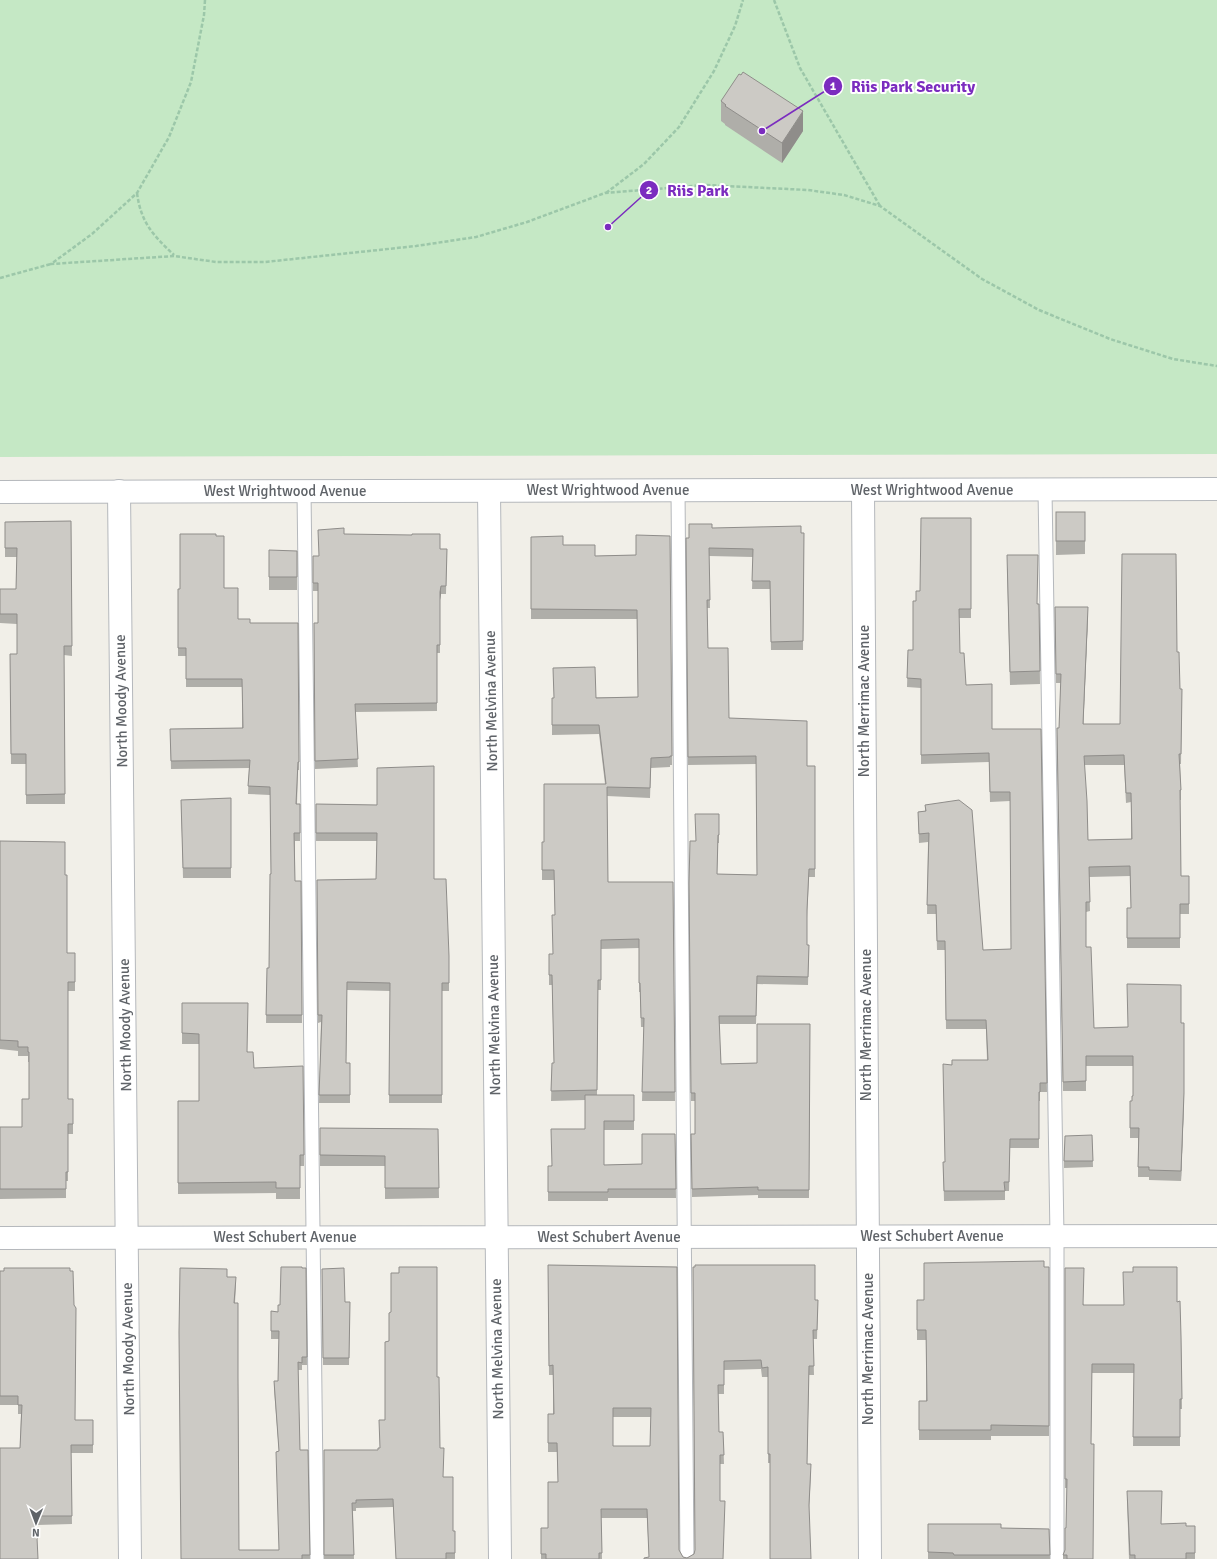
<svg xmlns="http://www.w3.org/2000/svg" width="1217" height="1559" viewBox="0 0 1217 1559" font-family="Signika,sans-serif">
<rect width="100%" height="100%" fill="#f1efe8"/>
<polygon fill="#c5e8c5" points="0,0 1217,0 1217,454 0,457"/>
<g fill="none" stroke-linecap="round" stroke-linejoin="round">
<defs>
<g id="lane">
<polyline points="678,490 687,1559"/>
<polyline points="1045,490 1057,1236 1057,1559"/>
<polyline points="304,491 317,1559"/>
</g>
<g id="street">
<polyline points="863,490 870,1559"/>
<polyline points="119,491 130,1559"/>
<polyline points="489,491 500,1559"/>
<polyline points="0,492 1217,489"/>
<polyline points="0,1238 1217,1236"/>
</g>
</defs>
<use href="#lane" stroke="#b5b8bc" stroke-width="15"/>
<use href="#street" stroke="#b5b8bc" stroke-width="24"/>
<g stroke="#9cc7a9" stroke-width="2.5" stroke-dasharray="4 2" stroke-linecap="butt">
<polyline points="205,0 204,15 191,82 169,137 137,193 92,234 51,264 174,256 216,262 265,262 416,246 476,237 527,222 605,193 705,185 808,190 844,195 880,206 982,279 1039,310 1110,339 1173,359 1217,366"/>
<polyline points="774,0 800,68 880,206"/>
<path d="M137 193C141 223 153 235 174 255"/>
<polyline points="606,193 644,164 679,127 714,71 735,26 743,0"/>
<polyline points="0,278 51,264"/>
</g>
<use href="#lane" stroke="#fff" stroke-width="13"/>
<use href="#street" stroke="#fff" stroke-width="22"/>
</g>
<g fill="#afaea9" fill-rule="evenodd">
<polygon points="721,101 803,131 782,163 725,125 725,124 721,121"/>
<polygon points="1056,512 1085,512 1085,554 1056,555"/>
<polygon points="971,518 971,618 959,618 960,653 966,685 992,729 1041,729 1047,1092 1040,1092 1040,1101 1039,1101 1039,1148 1010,1148 1009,1191 1005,1191 1005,1200 944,1201 943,1162 945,1162 952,1060 987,1060 986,1029 946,1029 945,950 937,950 936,914 927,914 928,842 919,843 918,812 925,811 925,805 983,950 1011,949 1010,801 990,802 989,762 921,764 921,688 907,687 908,650 913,650 916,601 920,591"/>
<polygon points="71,521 72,656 64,655 65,804 26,804 26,764 11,764 10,654 17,654 17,624 0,623 0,589 16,589 17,557 5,557 5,522"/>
<polygon points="712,528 804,533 803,650 771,650 770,589 752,589 753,557 709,556 710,608 707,608 708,648 729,718 807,766 815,766 815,877 809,877 807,918 807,945 809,945 808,985 757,984 756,1024 719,1024 721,1064 757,1063 810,1024 809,1198 758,1198 758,1195 692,1197 691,1134 695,1134 695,1101 691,1101 689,891 696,841 719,814 719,843 718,843 717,874 757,875 756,764 688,765 686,538 689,538"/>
<polygon points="344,534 440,549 447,549 446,594 441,594 440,600 440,653 437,653 437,711 355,712 358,767 315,769 314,623 318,623 318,591 313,591 313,556 319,556"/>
<polygon points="216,536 224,588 238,619 250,623 298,623 299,770 298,770 297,804 300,804 300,841 295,841 295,881 301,881 302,1023 266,1023 267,968 269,968 271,874 270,795 248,794 249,768 171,769 170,729 242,728 242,687 186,687 186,656 178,656 178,589 180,589"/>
<polygon points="670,536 672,765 670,765 670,767 651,768 650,798 607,796 608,882 673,882 675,1101 642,1101 644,1027 641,1027 640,992 639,992 639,948 601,949 601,990 598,990 597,1095 634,1095 634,1130 604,1130 604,1165 642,1164 675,1134 676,1198 608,1198 608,1201 548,1201 548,1166 551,1166 585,1129 585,1100 551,1101 552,1063 554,1063 552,985 549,985 549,954 553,954 555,915 554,880 542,880 542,842 544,842 605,784 599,734 552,735 552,698 638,697 637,619 531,619 531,537 563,545 595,556 636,555"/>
<polygon points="297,551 297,590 269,590 269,577"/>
<polygon points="1007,568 1038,604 1039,604 1040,684 1010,685"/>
<path d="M1055 607 1088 616 1083 724H1120L1177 652 1180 689H1182L1181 764H1180L1181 790V800H1180L1181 876H1189V914H1180V948H1127V908H1131L1130 876 1089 877 1090 911 1086 912V947L1094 1028 1128 1027 1181 1023 1184 1102 1181 1181 1149 1180V1177H1138V1138H1130V1101H1132L1133 1096V1066H1086V1091H1063L1057 738 1059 728 1061 683H1056ZM1084 765H1124L1126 803 1131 802V839L1088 840Z"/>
<polygon points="231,798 231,878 183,878 181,800"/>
<polygon points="316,804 377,805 434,879 449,956 449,991 442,991 442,1103 389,1103 390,991 347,990 346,1063 350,1063 350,1103 319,1103 321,1022 318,1023 317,880 376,879 377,841 316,841"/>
<polygon points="0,841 65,875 67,953 75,953 75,991 68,991 68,1099 73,1099 73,1134 68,1134 68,1181 66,1181 66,1198 0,1199 0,1127 22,1127 29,1099 29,1062 28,1062 28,1056 18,1056 18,1051 0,1049"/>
<polygon points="182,1003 248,1052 254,1068 304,1155 304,1166 300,1166 300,1199 276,1199 276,1193 178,1194 178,1101 199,1101 199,1044 182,1044"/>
<polygon points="320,1128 438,1129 439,1198 385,1199 385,1166 320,1166"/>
<polygon points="1092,1135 1093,1167 1064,1168 1064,1161"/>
<path d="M548 1265 677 1267 679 1550 683 1557 687 1558 694 1554 695 1550 693 1267 815 1300H818L817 1339H813L814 1375H809L807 1464 811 1473 809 1510 770 1463H768V1377H762L761 1369 724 1370V1394H718L719 1432H723L724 1464H720V1501L723 1559 649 1557 647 1518H601L602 1559H541V1528H548L558 1482 557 1452H548V1414H553V1375H549ZM613 1417H651L650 1446H613Z"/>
<polygon points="1044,1267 1049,1267 1049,1436 991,1436 991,1440 919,1440 919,1401 926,1401 926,1340 917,1340 917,1300 924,1300"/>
<polygon points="302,1268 306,1268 307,1365 302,1365 302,1370 298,1370 300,1450 308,1450 310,1559 181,1559 227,1277 236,1285 235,1303 238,1382 239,1550 279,1550 279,1452 274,1389 274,1381 278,1381 279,1339 271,1339 271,1311 278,1312 280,1305"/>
<polygon points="1065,1268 1084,1305 1124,1305 1177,1302 1181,1336 1182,1409 1180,1409 1180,1446 1133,1446 1134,1373 1092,1373 1091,1444 1093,1559 1063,1559 1063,1555 1065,1550 1066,1528 1067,1488 1065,1488"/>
<polygon points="322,1269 345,1302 350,1302 349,1365 323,1365"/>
<polygon points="0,1271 75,1420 93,1420 93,1453 71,1453 72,1524 37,1525 20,1448 21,1414 18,1414 18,1405 0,1405"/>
<polygon points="437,1377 440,1448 443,1477 453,1531 455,1531 455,1559 396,1559 393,1507 356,1508 356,1511 353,1511 354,1559 324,1559 324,1450 378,1450 380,1448 385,1420"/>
<polygon points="1127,1499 1161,1524 1186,1526 1195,1526 1195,1559 1129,1559"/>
<polygon points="928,1524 1001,1528 1049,1529 1050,1559 928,1559"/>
</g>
<g fill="#8f8d8a">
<polygon points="803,111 803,131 782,163 782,143"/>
<polygon points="441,586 441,594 440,600 440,653 440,592"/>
<polygon points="1088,607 1088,616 1083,733 1083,724"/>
<polygon points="1184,1093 1184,1102 1181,1181 1181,1171"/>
</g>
<g fill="#cccac5" stroke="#8f8d8a" fill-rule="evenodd">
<polygon points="743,72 803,111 782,143 725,106 726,105 721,101 739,74 741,75"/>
<rect x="1056" y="512" width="29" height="29"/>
<polygon points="921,518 971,518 971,609 959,609 960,653 964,653 966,685 992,684 992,729 1041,729 1047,1083 1040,1083 1040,1092 1039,1092 1039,1139 1010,1139 1009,1182 1004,1182 1005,1191 944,1191 943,1162 945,1162 943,1064 952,1065 952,1060 988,1060 986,1020 946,1020 945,941 937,941 936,905 927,905 929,833 919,834 918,812 926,811 925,805 959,800 972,810 983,950 1011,949 1010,792 990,792 989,753 921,755 921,679 907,678 908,650 913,650 913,601 916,601 916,591 920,591"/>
<polygon points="71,521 72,646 64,646 65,794 26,795 26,754 11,754 10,654 17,654 17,614 0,614 0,589 16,589 17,548 5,548 5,522"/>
<polygon points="689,524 712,524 712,528 801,526 801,533 804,533 803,641 771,642 770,581 752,581 753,549 709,548 710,600 707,600 708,648 728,648 729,718 807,721 807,766 815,766 815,869 809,869 807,910 807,945 809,945 808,977 757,976 756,1016 719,1016 721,1064 757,1063 757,1024 810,1024 809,1190 758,1190 758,1187 692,1189 691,1134 695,1134 695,1093 691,1093 689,883 690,841 696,841 695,814 719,814 719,835 718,835 717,874 757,875 756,756 688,757 686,538 689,538"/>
<polygon points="344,528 344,534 412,535 412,534 440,534 440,549 447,549 446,586 441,586 440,592 440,645 437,645 437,703 355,704 358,759 315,761 314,623 318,623 318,583 313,583 313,556 319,556 318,530"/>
<polygon points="180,534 216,534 216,536 224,536 224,588 238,588 238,619 250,619 250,623 298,623 299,762 298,762 296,804 300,804 300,833 294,833 295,881 301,881 302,1015 266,1015 267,968 269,968 270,874 271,874 270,787 248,786 250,760 171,761 170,729 243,728 242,679 186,679 186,648 178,648 178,589 180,589"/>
<polygon points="636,535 670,536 672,756 670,756 670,757 651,758 650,788 607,787 608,882 673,882 675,1092 642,1092 644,1018 641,1018 640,983 639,983 639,939 601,940 601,980 598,980 597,1090 551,1091 552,1063 554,1063 552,975 549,975 549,954 553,954 552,915 555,915 554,870 542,870 542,842 544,842 544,784 606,784 599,725 552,725 552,698 554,698 553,668 595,667 596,698 638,697 637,610 531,609 531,537 563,536 563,545 595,545 595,556 636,555"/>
<polygon points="269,550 297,551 297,577 269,577"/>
<path d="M1122 554H1176L1177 652H1179L1180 689H1182L1181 754H1179L1181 790H1180L1181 876H1189V904H1180V938H1127V908H1131L1130 866 1089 867 1090 902H1086V947H1091L1094 1028 1128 1027 1127 984 1181 985V1023H1184V1093L1181 1171 1149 1170V1167H1138L1139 1128H1130V1101H1132V1096H1133V1056H1086V1081L1063 1082 1057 728H1059L1061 674H1056L1055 607H1088L1083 724H1120ZM1124 755 1126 793H1131L1132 839 1088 840 1087 801 1084 756Z"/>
<polygon points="1007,555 1038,555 1037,604 1039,604 1040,671 1010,672"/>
<polygon points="434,766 434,879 446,879 449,956 449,983 442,983 442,1095 389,1095 390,983 347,982 346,1063 350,1063 350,1095 319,1095 322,1015 318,1015 317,880 376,879 377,833 316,833 316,804 377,805 377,768"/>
<polygon points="231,798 231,868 183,868 181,800"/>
<polygon points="0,841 65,842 65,875 67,875 67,953 75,953 75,982 68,982 68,1099 73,1099 73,1124 68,1124 68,1172 66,1172 66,1189 0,1189 0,1127 22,1127 22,1099 29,1099 29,1052 28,1052 28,1047 18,1047 18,1041 0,1040"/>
<polygon points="182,1003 248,1003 247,1052 253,1052 254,1068 303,1066 304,1155 300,1155 300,1188 276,1188 276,1182 178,1183 178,1101 199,1101 199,1034 182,1033"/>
<polygon points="585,1095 634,1095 634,1121 604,1121 604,1165 642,1164 642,1134 675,1134 676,1189 608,1189 608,1192 548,1192 548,1166 552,1166 551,1129 585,1129"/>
<polygon points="320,1128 438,1129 439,1188 385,1188 385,1156 320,1155"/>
<polygon points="1092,1135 1093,1161 1064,1161 1065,1136"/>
<polygon points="1044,1261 1044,1267 1049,1267 1049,1426 991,1425 991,1430 919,1430 919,1401 927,1401 926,1330 917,1330 917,1300 924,1300 924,1263"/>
<path d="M548 1265 677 1267 679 1550 683 1557 687 1558 694 1554 695 1550 693 1267H695V1265H815V1300H818L817 1330H813L814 1366H809L807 1464H811L809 1505 811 1559H770V1454H768V1367L762 1368 761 1360 724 1361V1385H718L719 1432H723L724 1455H720V1501H725L723 1559H644V1558L649 1557 647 1509H601L602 1553H599V1559H546V1554H541V1528H548V1482H558L557 1443H548V1414H554L553 1365 549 1366ZM613 1408H651L650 1446H613Z"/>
<polygon points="281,1267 302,1267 302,1268 306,1268 307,1357 302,1357 302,1363 298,1362 300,1450 308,1450 310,1555 302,1555 302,1559 181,1559 179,1332 180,1268 227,1269 227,1277 236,1277 234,1303 238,1303 238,1377 239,1550 279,1550 276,1452 279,1451 274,1381 278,1381 279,1331 271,1331 271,1311 278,1312 278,1305 280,1305"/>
<polygon points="399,1267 437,1267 437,1377 439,1377 440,1448 444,1448 443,1477 453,1477 453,1531 455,1531 455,1553 446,1553 446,1559 396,1559 393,1499 356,1500 356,1503 352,1503 354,1555 324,1555 324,1450 378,1450 378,1448 380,1448 379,1420 385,1420 385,1342 389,1341 389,1313 391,1312 391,1273 399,1273"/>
<polygon points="1133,1267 1177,1267 1177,1302 1180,1301 1181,1336 1182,1399 1180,1399 1180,1437 1133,1437 1134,1364 1092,1364 1091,1444 1094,1444 1093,1559 1067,1559 1067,1555 1063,1555 1065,1550 1065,1528 1066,1528 1067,1479 1065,1479 1065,1268 1084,1268 1083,1305 1124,1305 1123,1272 1133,1272"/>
<polygon points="4,1268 70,1268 70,1271 73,1271 74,1305 76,1308 75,1420 93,1420 93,1445 71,1445 72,1516 36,1516 38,1559 0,1559 0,1448 20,1448 22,1405 18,1405 18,1396 0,1396 0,1271 4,1271"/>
<polygon points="344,1268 345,1302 350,1302 349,1358 323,1358 322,1269"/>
<polygon points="1127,1491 1162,1491 1161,1524 1186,1523 1186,1526 1195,1526 1195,1553 1186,1553 1186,1559 1135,1559 1135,1555 1130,1555"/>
<polygon points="928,1524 1001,1524 1001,1528 1049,1529 1050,1555 954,1555 953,1553 928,1552"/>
</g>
<g text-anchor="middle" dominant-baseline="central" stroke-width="4" stroke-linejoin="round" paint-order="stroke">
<g font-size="15" fill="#5f6368" stroke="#fff">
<text x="608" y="490">West Wrightwood Avenue</text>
<text x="932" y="490">West Wrightwood Avenue</text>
<text x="285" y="491">West Wrightwood Avenue</text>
<text transform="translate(121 701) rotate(-91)">North Moody Avenue</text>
<text transform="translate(491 701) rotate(-91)">North Melvina Avenue</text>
<text transform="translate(864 701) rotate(-90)">North Merrimac Avenue</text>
<text transform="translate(125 1025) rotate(-91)">North Moody Avenue</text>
<text transform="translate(494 1025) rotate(-91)">North Melvina Avenue</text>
<text transform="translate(866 1025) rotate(-90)">North Merrimac Avenue</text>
<text x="932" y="1236">West Schubert Avenue</text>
<text x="285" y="1237">West Schubert Avenue</text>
<text x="609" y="1237">West Schubert Avenue</text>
<text transform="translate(128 1349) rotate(-91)">North Moody Avenue</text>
<text transform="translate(497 1349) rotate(-91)">North Melvina Avenue</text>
<text transform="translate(868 1349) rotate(-90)">North Merrimac Avenue</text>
</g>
</g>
<path fill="none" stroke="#7b2cbf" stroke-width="1.5" d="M762 131L833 86M608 227L649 190"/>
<g fill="#7b2cbf" stroke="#fff" stroke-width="1.5">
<circle cx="762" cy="131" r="4"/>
<circle cx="608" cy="227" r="4"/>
<circle cx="833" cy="86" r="10"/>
<circle cx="649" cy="190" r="10"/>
</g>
<g font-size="12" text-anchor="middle" font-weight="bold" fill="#fff">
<text x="833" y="90">1</text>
<text x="649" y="194">2</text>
</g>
<g font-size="16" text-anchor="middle" font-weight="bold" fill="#7b2cbf" stroke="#fff" stroke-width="4" stroke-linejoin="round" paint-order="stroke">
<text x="913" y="92">Riis Park Security</text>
<text x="698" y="196">Riis Park</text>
</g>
<g transform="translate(36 1523) rotate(181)" stroke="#ffffff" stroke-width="3" paint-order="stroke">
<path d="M0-3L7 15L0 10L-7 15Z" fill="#5f6368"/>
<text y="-6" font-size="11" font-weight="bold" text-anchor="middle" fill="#5f6368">N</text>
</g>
</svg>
